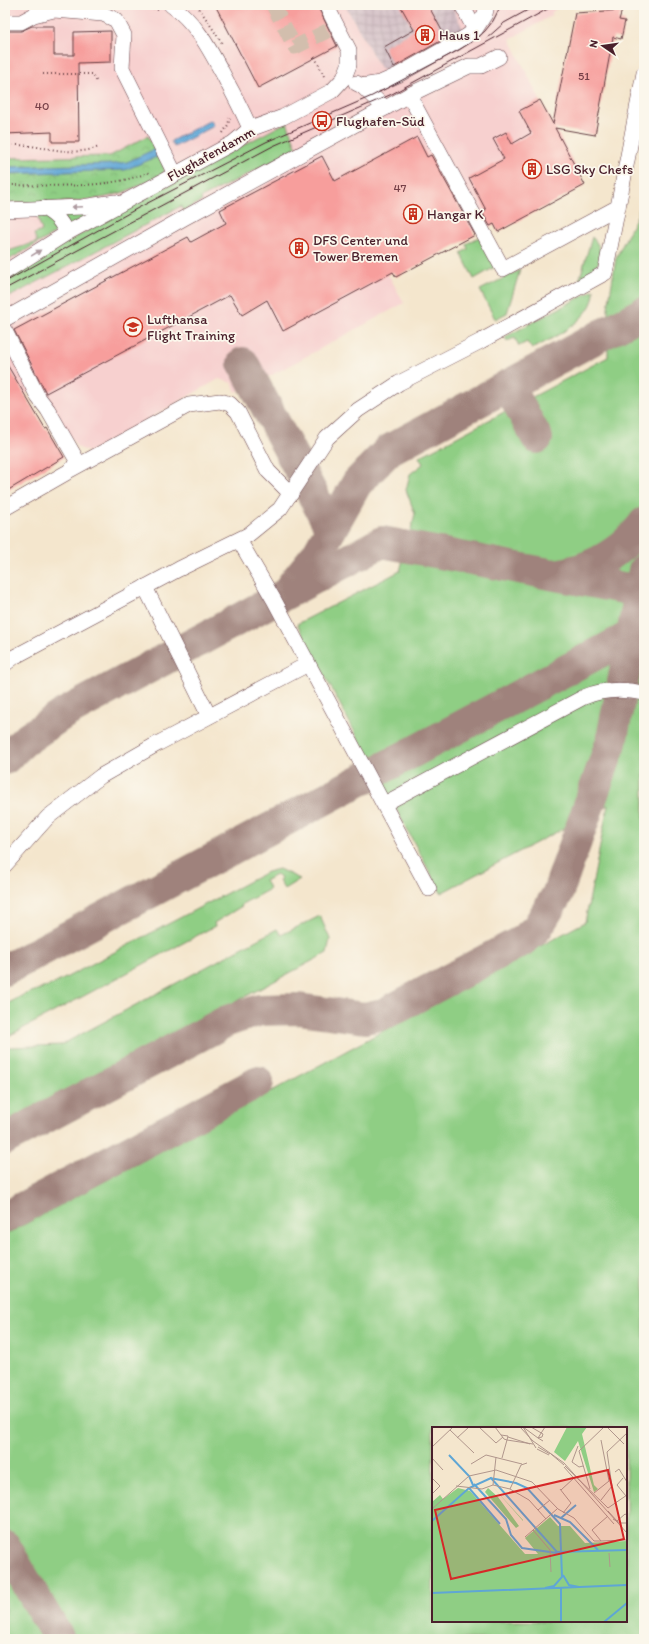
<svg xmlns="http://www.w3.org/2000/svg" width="649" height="1644" viewBox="0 0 649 1644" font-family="Itim,sans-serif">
<defs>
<pattern id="industrial-grid" width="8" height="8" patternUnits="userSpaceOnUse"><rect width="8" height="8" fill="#d2bec5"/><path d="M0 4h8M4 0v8" fill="none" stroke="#b6a3a9"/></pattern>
<pattern id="park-crowns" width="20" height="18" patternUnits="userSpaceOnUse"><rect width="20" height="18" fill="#8fce84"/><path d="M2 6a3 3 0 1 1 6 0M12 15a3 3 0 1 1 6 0" fill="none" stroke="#7db072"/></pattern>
</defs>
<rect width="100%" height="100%" fill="#fbf7ec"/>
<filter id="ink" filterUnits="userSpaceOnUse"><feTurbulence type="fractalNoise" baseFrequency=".025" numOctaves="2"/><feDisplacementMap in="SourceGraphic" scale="8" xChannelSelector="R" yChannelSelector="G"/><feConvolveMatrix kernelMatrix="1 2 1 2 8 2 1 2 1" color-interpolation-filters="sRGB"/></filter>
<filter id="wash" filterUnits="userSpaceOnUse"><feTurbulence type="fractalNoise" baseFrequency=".012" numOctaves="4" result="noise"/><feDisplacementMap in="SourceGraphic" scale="16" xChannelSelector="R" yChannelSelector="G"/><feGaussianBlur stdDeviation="0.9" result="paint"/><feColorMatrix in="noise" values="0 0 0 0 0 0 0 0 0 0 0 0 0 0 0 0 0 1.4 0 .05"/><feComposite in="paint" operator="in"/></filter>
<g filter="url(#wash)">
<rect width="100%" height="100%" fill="#f4e6cd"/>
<polygon fill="#f7d0cf" points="5,5 345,5 380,68 386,70 395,68 447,40 463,29 451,5 561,5 551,13 553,15 510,39 540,100 585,185 498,232 494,224 486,229 484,225 473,231 433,154 354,197 388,274 404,303 272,375 236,392 232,383 219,379 89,452 77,447 51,405 42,385 25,394 5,361"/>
<polygon fill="url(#industrial-grid)" points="345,5 451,5 463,29 395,68 386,70 380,68"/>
<g fill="#8fce84" stroke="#6c7658" fill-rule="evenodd">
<polygon points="287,122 297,149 201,198 202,201 183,211 181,206 11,296 5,285 5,277 172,183"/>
<path d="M644 189V1639H5V1235L585 922 608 805 441 893 297 624 400 571 415 514 406 490 410 474 423 464 419 457 608 357V308L616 258 638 214ZM433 1428H626V1621H433Z"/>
<polygon points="104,208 68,226 58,212"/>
<polygon points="48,214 61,230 5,262 5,252 37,242 34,234 42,231 37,215"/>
<polygon points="479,237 495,267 474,279 461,253 468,249 466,244"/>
<path d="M592 237C610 256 597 269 579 281Z"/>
<polygon points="520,270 507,313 495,319 480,290"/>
<path d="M594 290C596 318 553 338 532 349L527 342 519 346 515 338 507 341 505 337Z"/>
<polygon points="279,869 300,879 284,889 279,881 281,879 277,874 265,881 270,889 242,904 242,906 214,923 215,926 5,1038 5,1005 23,995 54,984 267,872"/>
<polygon points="320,916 330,939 327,953 5,1125 5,1049 9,1047 61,1045 277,929 281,935"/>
</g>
<path fill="url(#park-crowns)" stroke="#6c7658" d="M148 136 165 168 163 174C150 180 137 187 124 192 86 205 44 202 5 203V158L110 156Z"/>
<g fill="#5fa6d5" stroke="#546280">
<polygon points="211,120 214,126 174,147 171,141"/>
<polygon points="155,149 159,156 125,170 5,174 5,167 114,164 127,162"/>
</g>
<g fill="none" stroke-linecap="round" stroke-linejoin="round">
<g stroke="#9f827c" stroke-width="32">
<polyline points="243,363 331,529"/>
<polyline points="508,385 537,438"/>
<path d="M559 574C587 570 612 557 632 537 636 533 641 528 644 523"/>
<polyline points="292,585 317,554 357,483 389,450 644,312"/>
<polyline points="5,759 24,741 63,714 382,542 644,592"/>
<polyline points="5,970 632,635 644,570"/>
<polyline points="5,1139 227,1021 260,1010 298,1009 365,1018 384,1014 522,941 537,928 557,895 611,743 632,635 644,629"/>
<polyline points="5,1217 258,1082"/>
<polyline points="5,1546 59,1639"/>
</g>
</g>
<g id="blocks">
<g fill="#f79e9c">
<polygon points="215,5 317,5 337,46 258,88"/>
<polygon points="400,5 428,5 446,38 394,67 384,47 414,30"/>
<polygon points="622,10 619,20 625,21 621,39 613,37 595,135 555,128 585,185 498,232 494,224 490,226 482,212 486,210 469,178 504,159 493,139 506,132 512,144 531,133 519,111 540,100 553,124 575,13"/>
<polygon points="32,26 54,26 54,55 74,55 74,32 111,31 111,62 78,63 79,142 52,142 52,132 5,134 5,73 7,73 7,43 5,43 5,31 21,31"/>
<polygon points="417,137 427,157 431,155 475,235 396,277 393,272 283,331 267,300 242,315 230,295 46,393 14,330 188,237 191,242 226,223 220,210 322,156 335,181"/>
<polygon points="5,361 45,429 47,428 64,457 5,492"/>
</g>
</g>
</g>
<g filter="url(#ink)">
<use href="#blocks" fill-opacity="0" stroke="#643d43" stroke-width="1"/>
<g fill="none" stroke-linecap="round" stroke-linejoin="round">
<polyline stroke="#d2bead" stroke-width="15" stroke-dasharray="15 8" stroke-linecap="butt" points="273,5 295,47 337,26"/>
<defs>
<g id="minor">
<path d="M171 5C196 22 210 50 224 76 233 94 243 111 250 129"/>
<polyline points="5,22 21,22 34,15 54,10 103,14 116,20 124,35 122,68 175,174"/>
<polyline points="475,30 485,14 487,5"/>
<polyline points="356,83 362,86 385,108"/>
<polyline points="362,86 380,83 398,75 467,36 475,30 462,5"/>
<polyline points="409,95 503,269 618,207 644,73"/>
<path d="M43 208C56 215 60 220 67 233"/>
<polyline points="5,210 82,207 115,202"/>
<polyline points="5,272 67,233 233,143 250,129 283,117 332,91 344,78 349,65 349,50 326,5"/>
<polyline points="5,319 184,218 409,95 469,66 481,66 499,57"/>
<polyline points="5,331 38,397 48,410 79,464"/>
<polyline points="70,470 189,405 220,401 230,404 238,412 268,471 291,494"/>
<polyline points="5,508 66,473"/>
<polyline points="239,540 274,600 429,889"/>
<polyline points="145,587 209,716"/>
<polyline points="5,664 14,657 179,569 248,535 280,509 327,438 358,410 399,383 481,341 605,273 618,207"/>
<path d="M384 804 584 697C603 689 624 689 644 693"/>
<polyline points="5,865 48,817 101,776 157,744 308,664"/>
</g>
</defs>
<use href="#minor" stroke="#643d43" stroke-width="16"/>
<g stroke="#643d43" stroke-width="2" stroke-dasharray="1 3" stroke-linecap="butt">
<polyline points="146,5 158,10"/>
<polyline points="197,5 222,43"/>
<polyline points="315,57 325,78"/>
<polyline points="43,74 92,74 97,82"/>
<polyline points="223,133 228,125 230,117"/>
<path d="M5 144C13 145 22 145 30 146 56 149 74 156 99 147"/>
<path d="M5 185C52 185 106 190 150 172"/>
</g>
<use href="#minor" stroke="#fff" stroke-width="15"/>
<g stroke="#4a1f2b" stroke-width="1">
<polyline points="486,39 504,23 537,5"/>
<polyline points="5,282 138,208 266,142 372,96 459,50 476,39 485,31 493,21 501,5"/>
<polyline points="5,289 273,146 392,94 555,5"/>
</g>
</g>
<defs><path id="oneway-solid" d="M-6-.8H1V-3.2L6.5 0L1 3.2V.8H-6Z"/></defs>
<g fill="#ae9aa0">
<use href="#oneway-solid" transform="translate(77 207) rotate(178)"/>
<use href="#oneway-solid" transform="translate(36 253) rotate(-32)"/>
</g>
</g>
<defs>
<symbol id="building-ring" viewBox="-11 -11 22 22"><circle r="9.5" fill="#fbf7ec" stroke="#c8321e" stroke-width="1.5"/><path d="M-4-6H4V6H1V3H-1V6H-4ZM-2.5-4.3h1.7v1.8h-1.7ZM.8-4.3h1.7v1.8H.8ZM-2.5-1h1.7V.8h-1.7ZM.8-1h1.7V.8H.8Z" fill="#c8321e"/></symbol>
<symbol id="bus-ring" viewBox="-11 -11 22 22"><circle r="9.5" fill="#fbf7ec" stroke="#c8321e" stroke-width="1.5"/><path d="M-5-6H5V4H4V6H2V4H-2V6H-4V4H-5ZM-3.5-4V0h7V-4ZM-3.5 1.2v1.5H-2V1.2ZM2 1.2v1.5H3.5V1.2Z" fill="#c8321e"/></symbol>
<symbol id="university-ring" viewBox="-11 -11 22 22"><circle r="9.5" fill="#fbf7ec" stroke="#c8321e" stroke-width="1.5"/><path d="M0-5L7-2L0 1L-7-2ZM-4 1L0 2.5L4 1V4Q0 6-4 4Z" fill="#c8321e"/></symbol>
</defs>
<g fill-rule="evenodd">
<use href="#building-ring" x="414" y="24" width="22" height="22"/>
<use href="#bus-ring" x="311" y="110" width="22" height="22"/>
<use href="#building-ring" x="521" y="158" width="22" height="22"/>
<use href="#building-ring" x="402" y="203" width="22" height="22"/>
<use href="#building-ring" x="288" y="237" width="22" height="22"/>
<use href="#university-ring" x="122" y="316" width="22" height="22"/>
</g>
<g text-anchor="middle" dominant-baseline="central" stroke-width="3.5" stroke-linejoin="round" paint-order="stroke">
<g font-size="12" fill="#753f47">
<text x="584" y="76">51</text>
<text x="42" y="106">40</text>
<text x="400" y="188">47</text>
</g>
<g font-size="14" fill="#4a1f2b" stroke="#fbf7ec" text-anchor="start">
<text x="439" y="35">Haus 1</text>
<text x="336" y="121">Flughafen-Süd</text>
<text x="546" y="169">LSG Sky Chefs</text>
<text x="427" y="214">Hangar K</text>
<text x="313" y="240">DFS Center und<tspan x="313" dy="16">Tower Bremen</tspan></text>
<text x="147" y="319">Lufthansa<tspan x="147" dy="16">Flight Training</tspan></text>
</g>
<g font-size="14" fill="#4a1f2b" stroke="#fbf7ec">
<text transform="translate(211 154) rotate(-29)">Flughafendamm</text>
</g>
</g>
<g transform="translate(432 1427)">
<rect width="195" height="195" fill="#f4e6cd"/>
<path d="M60 59 91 93V96V94ZM26 61 38 64 93 127H106L93 111 118 90 126 99H138L153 116 195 114V195H0V75L8 68 11 72ZM56 61 66 70 87 99 84 101 53 65Z" fill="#8fce84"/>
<path d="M135 0H155L150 7 162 58 166 62 162 65 146 14 133 34 122 25Z" fill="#8fce84"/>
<path fill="none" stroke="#5fa6d5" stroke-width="2" d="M17 28 37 49 41 58M58 51 84 56 95 61 128 97 130 150 122 159 113 161M42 57 74 92 79 108 90 121 125 126M37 61 68 97M122 88 138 95 166 123M129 91 144 78M0 94 37 61 59 51 125 125 195 123M131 148 137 158 147 160M0 166 195 158M129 195V161M172 195 195 176"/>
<path fill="none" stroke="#b0968c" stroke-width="1" d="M47 0 64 16 71 10M63 0 72 12 75 13 76 9 69 8M88 0 101 14 132 36 195 106M91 0 104 21M91 0 106 11 110 10 111 7 99 0M175 0 192 17M18 3 42 26M76 10 98 17M25 11 37 0M111 14 106 11 113 0M146 19 140 35 147 40 151 39M0 20 21 0M106 20 118 27M105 22 117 28M119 27 132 38M0 31 11 43M70 31 75 13 101 17M39 37 54 28 90 37M133 39 176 81M132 40 182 97M183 45 187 42 195 55M0 51 8 59 0 67M191 51 185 58 194 69M61 58 64 30M24 59 50 62 61 58 78 62 97 73 114 92M78 62 89 38 95 36M128 62 139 76 131 86M158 62 147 24 172 0M129 63 142 51M162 66 177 54 169 13M169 73 180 59 175 25 195 6M176 81 195 68M0 82 37 49 64 43 100 55 126 82 142 91 162 114H169M106 83 118 73M176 84 185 94 193 87 195 88M176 89 160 103 169 114 195 113M181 92 188 96H195M101 103 118 123 119 145M93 110 125 82M177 126 178 140"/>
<path fill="#d62828" fill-opacity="0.15" stroke="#d62828" stroke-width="2" d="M176 43 192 112 19 152 3 83Z"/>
<rect width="195" height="195" fill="none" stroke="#4a1f2b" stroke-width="2"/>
</g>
<rect width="649" height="1644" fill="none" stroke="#fbf7ec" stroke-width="20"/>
<g transform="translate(603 46) rotate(283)" stroke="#fbf7ec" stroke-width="3" paint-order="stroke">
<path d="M0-3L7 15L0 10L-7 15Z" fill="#4a1f2b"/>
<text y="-6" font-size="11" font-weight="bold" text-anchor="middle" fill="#4a1f2b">N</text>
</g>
</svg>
